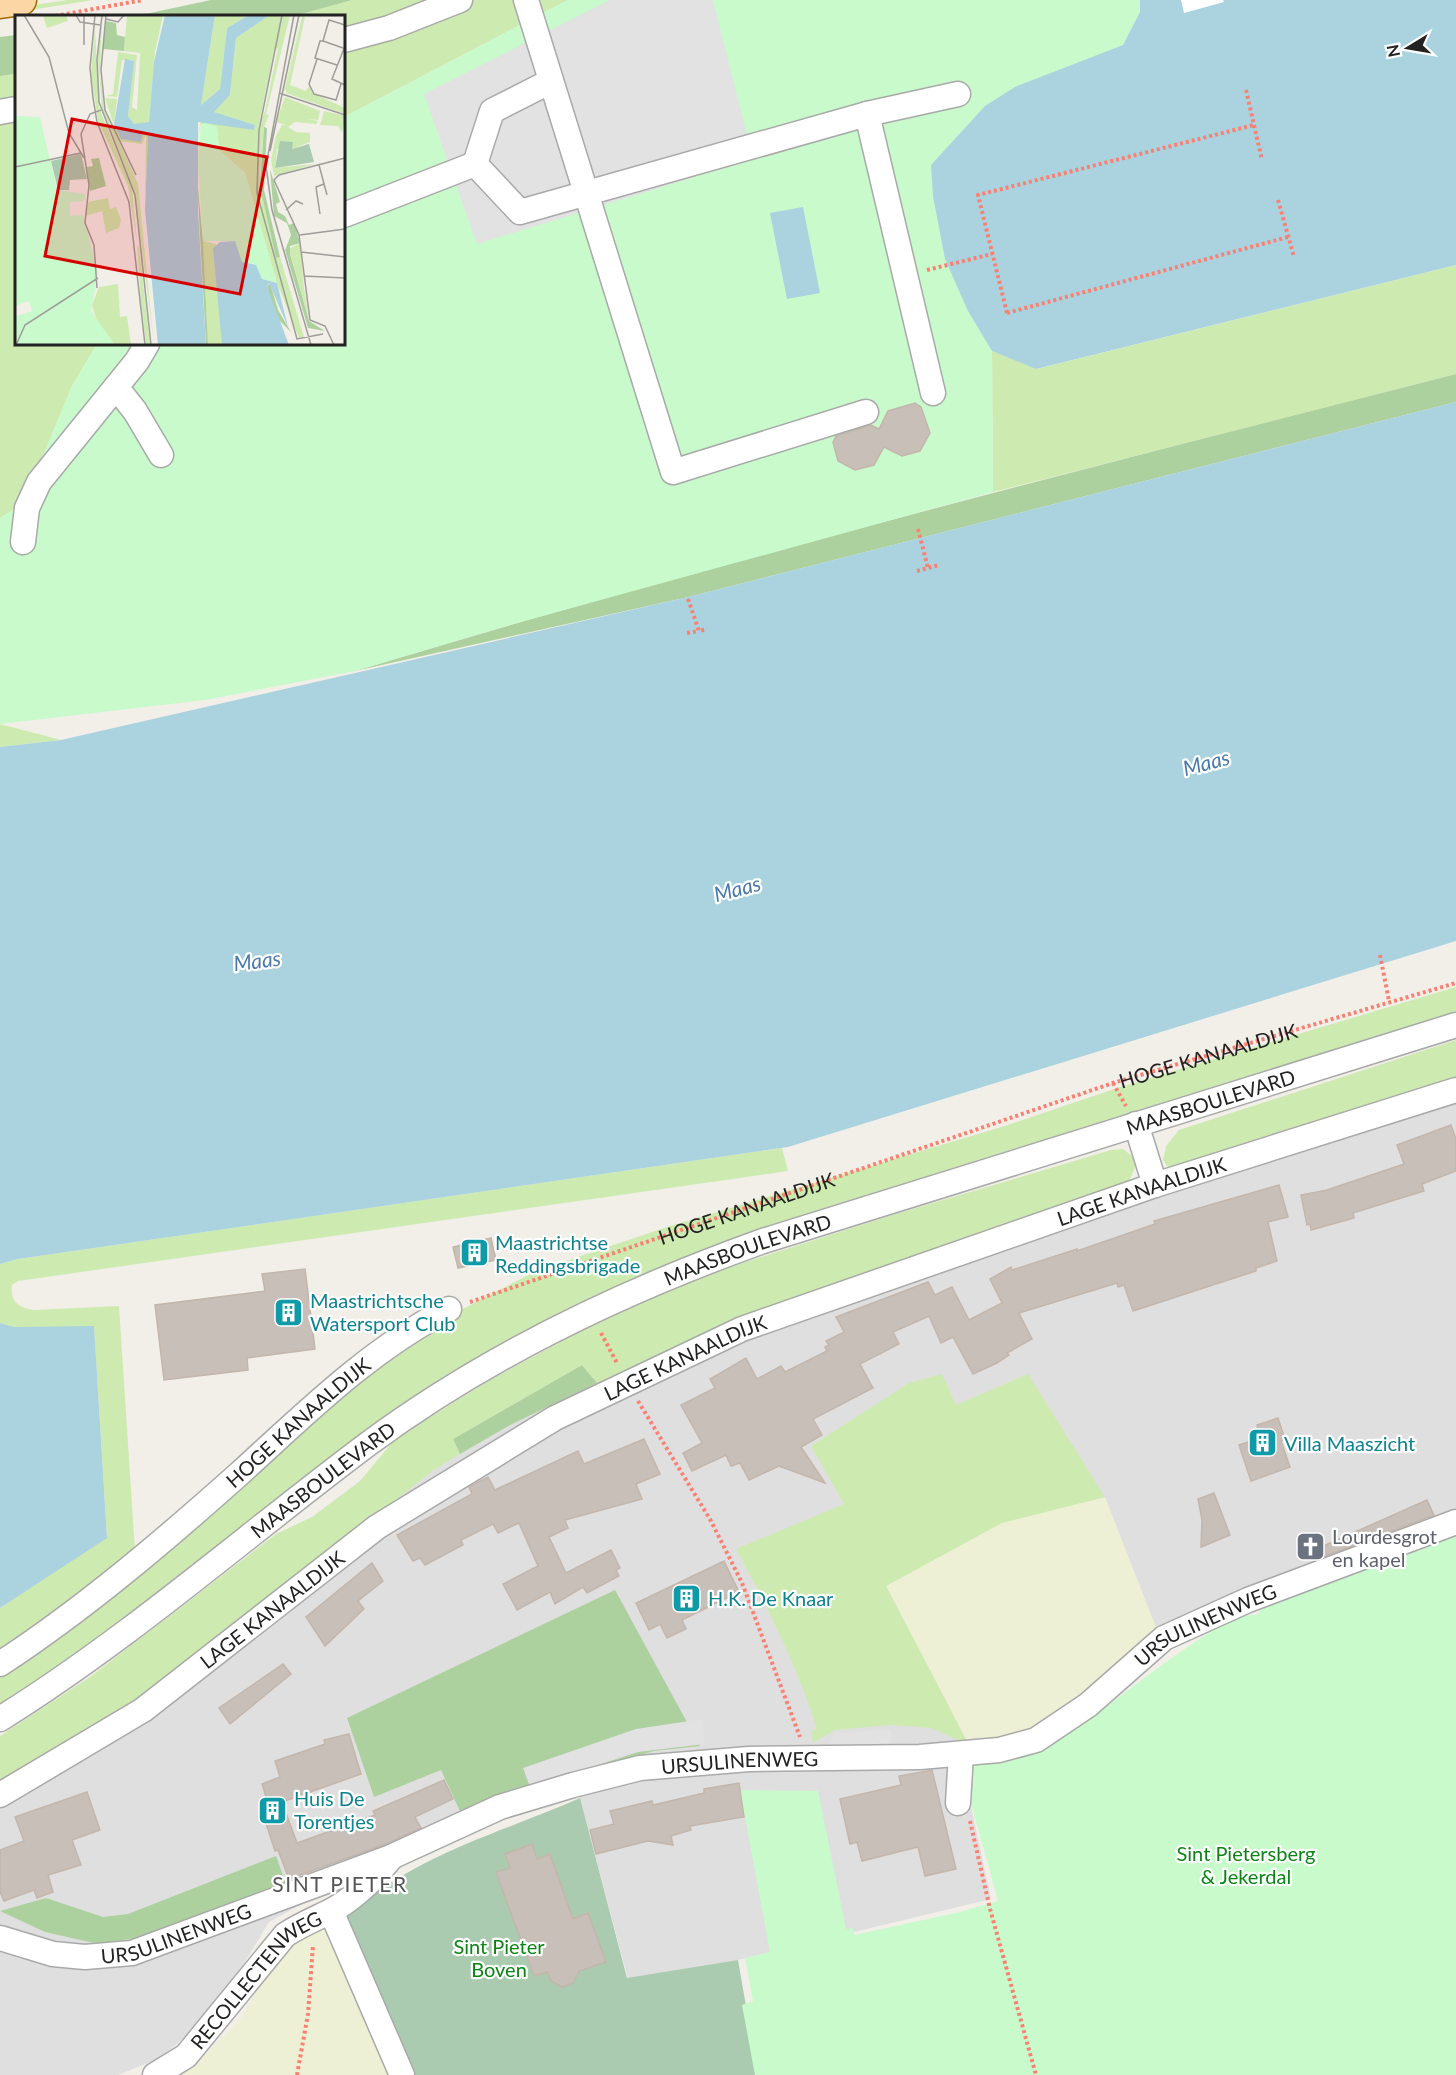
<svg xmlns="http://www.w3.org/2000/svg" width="1456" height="2075" viewBox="0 0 1456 2075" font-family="Lato,sans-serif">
<rect width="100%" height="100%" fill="#f2efe9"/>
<polygon fill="#e0dfdf" points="1456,1088 1456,1514 1139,1633 1027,1387 893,1445 991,1899 738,1960 628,1979 535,1629 469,1812 269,1922 215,2011 160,2058 118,2075 0,2075 0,1768 418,1473 637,1354"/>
<g fill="#eef0d5">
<polygon points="1105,1497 1159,1635 1090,1696 1027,1732 969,1745 886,1586 1002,1523"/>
<polygon points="346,1917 414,2075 180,2075 195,2065 239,2021 263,1980 301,1935"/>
</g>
<g fill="#cdebb0">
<polygon points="68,0 93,0 0,15 0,10"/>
<polygon points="352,0 568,0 344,117 344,16 294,16"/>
<polygon points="16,74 16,344 97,344 72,386 23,504 0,518 0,76"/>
<polygon points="1456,265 1456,374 993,492 992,351 1037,369"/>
<polygon points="0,724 61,740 0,747"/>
<polygon points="1456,987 1456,1016 1212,1087 775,1224 635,1278 578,1304 425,1391 372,1426 104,1635 0,1707 0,1670 371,1367 430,1326 536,1271 667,1227 1008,1125 1117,1088"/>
<polygon points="1456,1040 1456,1086 1170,1170 1163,1160 1166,1146 1179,1130"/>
<path d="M782 1148 788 1171 18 1281 12 1285C10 1302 18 1307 33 1310L119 1306 135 1551 0 1651V1608L107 1537 94 1327H14L0 1323V1264L18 1259Z"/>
<polygon points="1123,1149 1132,1156 1136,1165 1127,1186 724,1329 641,1362 597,1383 582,1365 453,1439 460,1454 432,1471 373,1519 128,1708 0,1787 0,1736 90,1677 276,1534 312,1517 360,1481 395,1439 490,1380 588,1327 695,1278 899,1213 1111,1150"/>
<path d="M942 1374 956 1405 1028 1374 1105 1497 1002 1523 886 1586 969 1745 931 1728 890 1725 835 1730 813 1743 811 1731 817 1729C797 1666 768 1608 736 1549L844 1504 811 1446 909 1383Z"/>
</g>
<g fill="#add19e">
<polygon points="211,0 352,0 294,16 136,16"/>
<polygon points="16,35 16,74 0,76 0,37"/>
<path d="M1456 374V402L684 598 355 671C719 561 1088 468 1456 374Z"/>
<polygon points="582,1365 597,1383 510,1425 460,1454 453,1439"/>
<polygon points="615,1590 700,1746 654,1751 598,1767 464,1820 441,1770 374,1797 347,1718"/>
<polygon points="276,1856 286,1884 141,1937 98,1944 45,1932 0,1911 46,1898 103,1917 128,1914"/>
</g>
<path fill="#aacbaf" d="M580 1798 627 1978 738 1960 758 2075H414L346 1917C414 1855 498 1834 580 1798Z"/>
<g fill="#c8facc">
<polygon points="568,0 1140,0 1140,12 1123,45 1074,65 971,121 958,136 968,311 992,351 993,492 503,627 355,671 205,700 0,724 0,518 23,504 72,386 97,344 344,344 344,117"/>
<path d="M1456 1525V2075H755L742 2005 753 2001 745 1958 770 1952 740 1790 818 1791 846 1929 853 1928 854 1935 960 1912 998 1901 961 1767C988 1763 1017 1761 1042 1750 1087 1730 1219 1608 1257 1615L1263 1607Z"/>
</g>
<g fill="#e2e2e2">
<polygon points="610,0 713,0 753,159 477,244 424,94"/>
<polygon points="703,1719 704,1744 638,1752 530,1787 523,1768 636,1729"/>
<polygon points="891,1730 892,1751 827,1752 834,1733"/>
</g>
<g fill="#aad3df">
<polygon points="1140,0 1456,0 1456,265 1036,369 992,351 968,311 945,259 933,196 931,165 985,106 1015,87 1123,45 1140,12"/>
<polygon points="803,207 820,293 787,299 770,213"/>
<polygon points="1456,402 1456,941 788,1147 18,1259 0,1264 0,747 61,740 684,598"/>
<polygon points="0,1323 14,1327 94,1326 107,1538 0,1608"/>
</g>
<polygon fill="#fff" points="1181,0 1223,0 1224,2 1184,13"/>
<g fill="#c7bfb8" stroke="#c4b6ab" stroke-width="1.5">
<polygon points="915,403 921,407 930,433 920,451 902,456 884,447 874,465 855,470 838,461 833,442 836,436 871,425 879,429 888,411"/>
<polygon points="1451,1125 1456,1139 1456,1171 1422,1184 1424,1191 1353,1213 1354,1218 1311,1230 1310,1224 1307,1225 1301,1195 1327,1190 1404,1164 1397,1145"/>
<polygon points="1279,1185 1288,1217 1268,1222 1277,1261 1256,1268 1256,1271 1133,1311 1124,1285 1118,1287 1117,1283 1019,1313 1032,1339 1007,1353 1009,1355 997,1363 973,1374 953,1337 941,1343 929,1316 893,1332 899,1344 860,1364 873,1388 813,1419 822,1435 801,1447 825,1483 779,1466 749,1480 740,1463 731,1466 726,1455 692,1471 683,1453 702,1443 681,1405 715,1388 710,1379 746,1358 757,1379 781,1366 785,1372 827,1351 825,1347 829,1345 826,1341 844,1332 836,1317 928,1282 935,1295 952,1287 969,1320 1002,1303 990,1279 1011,1267 1012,1270 1077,1249 1077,1251 1155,1224 1154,1221"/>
<polygon points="491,1238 496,1260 458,1268 453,1247"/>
<polygon points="305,1269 315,1349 247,1358 248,1370 164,1380 155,1305 265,1291 262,1274"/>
<polygon points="1278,1418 1285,1439 1281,1441 1290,1467 1251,1481 1239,1445 1260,1438 1257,1425"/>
<polygon points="644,1439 660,1474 636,1484 642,1499 565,1520 568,1528 549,1537 566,1573 611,1550 620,1568 616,1570 619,1576 587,1593 583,1587 555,1604 550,1592 517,1610 503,1584 538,1566 519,1523 498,1533 493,1524 461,1540 463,1545 425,1565 420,1558 413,1561 397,1535 472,1494 469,1487 488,1477 495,1490 578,1451 584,1464"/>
<polygon points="1214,1493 1230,1535 1201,1547 1202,1520 1198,1499"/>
<polygon points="1427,1500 1434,1515 1323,1557 1319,1548"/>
<polygon points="724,1561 739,1592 682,1620 686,1629 667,1638 660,1624 649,1630 636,1603"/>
<polygon points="372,1563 383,1581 358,1601 364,1609 325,1646 306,1617"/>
<polygon points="283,1664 291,1674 230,1724 219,1708"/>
<polygon points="349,1734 361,1774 282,1802 297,1843 375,1815 373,1811 444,1780 453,1799 415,1817 421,1828 386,1844 289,1879 278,1850 275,1851 260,1805 268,1803 262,1784 280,1777 275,1761 325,1744 324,1740"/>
<polygon points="932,1770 956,1869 925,1876 918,1847 862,1861 857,1842 850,1844 840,1799 901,1785 899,1776"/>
<polygon points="739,1783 744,1817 690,1826 691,1830 671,1836 673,1845 648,1841 596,1854 590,1830 614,1824 610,1811 652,1801 653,1805 704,1793 704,1789"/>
<polygon points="87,1792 100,1830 72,1840 81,1865 48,1875 53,1892 37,1898 34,1890 4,1901 0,1892 0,1850 24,1841 15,1817"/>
<polygon points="532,1844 537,1859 550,1854 573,1919 588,1913 606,1962 579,1971 573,1983 562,1987 551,1981 547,1972 534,1976 496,1872 510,1868 505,1854"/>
</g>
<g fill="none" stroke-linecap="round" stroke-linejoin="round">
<defs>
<g id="minor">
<polyline points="526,0 673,472 866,412"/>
<polyline points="344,40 389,28 460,0"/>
<polyline points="0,112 16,109"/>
<polyline points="867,114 933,393"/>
<polyline points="475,164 492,111 551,81"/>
<polyline points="344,215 475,164 520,212 867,114 958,94"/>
<polyline points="116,387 135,411 161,455"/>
<polyline points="23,542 27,508 39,482 137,361 147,344"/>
<polyline points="1136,1124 1155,1185"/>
<path id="s2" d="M0 1664C84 1609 164 1541 239 1474 305 1414 369 1350 449 1309"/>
<path id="s3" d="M0 1719C130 1638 245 1536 368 1444 488 1355 623 1291 763 1241L1456 1025"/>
<path id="s4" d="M0 1795 143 1710 377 1527 555 1418 742 1329 1155 1185 1456 1090"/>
<polyline points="958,1803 961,1754"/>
<polyline points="331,1911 402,2075"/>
<path id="s5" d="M0 1938 53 1954 85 1957 132 1953 391 1857 500 1807 573 1785 640 1768 749 1759 920 1757 999 1750 1036 1740 1088 1705 1164 1638 1248 1600 1456 1522"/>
<path id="s6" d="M155 2075 186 2056 285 1935C300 1925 315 1919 331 1911 355 1898 373 1880 390 1859"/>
</g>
<polyline id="major" points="0,3 21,0"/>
</defs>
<use href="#minor" stroke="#a9a9a9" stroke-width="27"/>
<use href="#major" stroke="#a06b00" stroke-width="33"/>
<g stroke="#fa8072" stroke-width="4" stroke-dasharray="3 3" stroke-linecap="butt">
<polyline points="55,16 143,0"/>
<polyline points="1246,90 1262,160"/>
<polyline points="1278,200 1294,257"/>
<polyline points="927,270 992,254"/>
<polyline points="1007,313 978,195 1254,125"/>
<polyline points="1007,313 1288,237"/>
<polyline points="918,529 928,568"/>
<polyline points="917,571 939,565"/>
<polyline points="688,599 699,631 707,629"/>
<polyline points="687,633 699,631"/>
<polyline points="1380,955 1389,1001"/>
<polyline points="1113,1083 1126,1106"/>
<path id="s1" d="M470 1302 1113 1083 1456 983"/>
<polyline points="601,1333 617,1363"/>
<polyline points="638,1401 711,1521 742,1583 800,1737"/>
<polyline points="970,1821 990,1909 1036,2075"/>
<polyline points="297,2075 308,2014 313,1945"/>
</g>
<use href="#minor" stroke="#fff" stroke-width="24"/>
<use href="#major" stroke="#fcd6a4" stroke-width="30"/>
</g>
<defs>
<symbol id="building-square" viewBox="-11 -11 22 22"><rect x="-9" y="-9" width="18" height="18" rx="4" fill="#0f9aa8" stroke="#fff"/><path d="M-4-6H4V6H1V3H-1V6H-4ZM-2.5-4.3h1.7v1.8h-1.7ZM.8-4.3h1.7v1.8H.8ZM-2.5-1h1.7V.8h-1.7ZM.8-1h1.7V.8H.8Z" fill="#fff"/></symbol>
<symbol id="church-square" viewBox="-11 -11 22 22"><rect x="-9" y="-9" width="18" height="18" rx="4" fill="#6b7280" stroke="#fff"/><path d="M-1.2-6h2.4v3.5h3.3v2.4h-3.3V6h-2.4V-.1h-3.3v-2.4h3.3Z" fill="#fff"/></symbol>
</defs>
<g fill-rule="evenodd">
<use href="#building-square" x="458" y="1236" width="33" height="33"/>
<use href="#building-square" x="272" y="1296" width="33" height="33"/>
<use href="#building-square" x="1246" y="1426" width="33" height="33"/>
<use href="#church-square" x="1294" y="1530" width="33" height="33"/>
<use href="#building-square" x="670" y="1582" width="33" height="33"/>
<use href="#building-square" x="256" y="1794" width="33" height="33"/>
</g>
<g text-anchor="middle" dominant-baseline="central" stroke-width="4.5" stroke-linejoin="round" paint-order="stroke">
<g font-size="20" fill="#222" stroke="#fff">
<text stroke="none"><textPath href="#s1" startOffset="778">HOGE KANAALDIJK</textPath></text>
<text stroke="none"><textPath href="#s3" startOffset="1374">MAASBOULEVARD</textPath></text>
<text stroke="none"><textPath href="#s4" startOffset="1302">LAGE KANAALDIJK</textPath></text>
<text stroke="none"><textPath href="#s1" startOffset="292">HOGE KANAALDIJK</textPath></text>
<text stroke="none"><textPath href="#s3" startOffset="888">MAASBOULEVARD</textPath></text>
<text stroke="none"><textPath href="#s4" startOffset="816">LAGE KANAALDIJK</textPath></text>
<text stroke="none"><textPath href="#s2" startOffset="384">HOGE KANAALDIJK</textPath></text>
<text stroke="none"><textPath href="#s3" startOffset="402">MAASBOULEVARD</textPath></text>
<text stroke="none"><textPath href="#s4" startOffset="330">LAGE KANAALDIJK</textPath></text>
<text stroke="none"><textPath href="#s5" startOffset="1281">URSULINENWEG</textPath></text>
<text stroke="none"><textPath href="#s5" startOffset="776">URSULINENWEG</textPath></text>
<text stroke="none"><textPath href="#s5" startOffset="182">URSULINENWEG</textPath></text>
<text stroke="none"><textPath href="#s6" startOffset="141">RECOLLECTENWEG</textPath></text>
</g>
<g font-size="20" fill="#0d838f" stroke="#fff" text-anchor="start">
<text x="495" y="1242">Maastrichtse<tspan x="495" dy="23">Reddingsbrigade</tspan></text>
<text x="310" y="1300">Maastrichtsche<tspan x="310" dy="23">Watersport Club</tspan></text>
<text x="1284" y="1443">Villa Maaszicht</text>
<text x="708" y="1598">H.K. De Knaar</text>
<text x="294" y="1798">Huis De<tspan x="294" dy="23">Torentjes</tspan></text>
</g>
<g font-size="20" fill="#5b616d" stroke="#fff" text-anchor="start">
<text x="1332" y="1536">Lourdesgrot<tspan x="1332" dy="23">en kapel</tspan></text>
</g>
<g font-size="20" fill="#0c8416" stroke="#fff">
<text x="1246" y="1853">Sint Pietersberg<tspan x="1246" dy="23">&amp; Jekerdal</tspan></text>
<text x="499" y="1946">Sint Pieter<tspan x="499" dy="23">Boven</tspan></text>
</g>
<g font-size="21" font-style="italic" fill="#4a7aab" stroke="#fff">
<text transform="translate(1206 762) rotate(-15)">Maas</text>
<text transform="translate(737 888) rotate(-15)">Maas</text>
<text transform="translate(257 960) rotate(-7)">Maas</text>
</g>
<g font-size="21" letter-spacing="1.5" fill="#555" stroke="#fff">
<text x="340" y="1883">SINT PIETER</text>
</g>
</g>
<g transform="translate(15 15)">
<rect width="330" height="330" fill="#f2efe9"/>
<path d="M51 0 53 6 32 13 28 1ZM112 0H148L140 37 134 107 130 110 119 109 113 101 118 45H107L102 82 91 81 98 79 103 37 122 40 117 92 122 95 125 38 109 36ZM200 0H234L212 13 205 74 186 90ZM255 0H275L251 99 254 100 249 112 245 159 262 243 265 242 289 322 284 323 262 268 230 158 204 135 202 112 186 109 181 134 186 105 239 115 240 110 198 97 215 80 221 23ZM263 33 250 96 243 114 259 35ZM286 0 271 73 287 1 290 2 275 70 291 76 294 71 299 79 330 93V99L271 78V74L269 77ZM87 7 85 61 89 93 123 169 139 330 120 178 87 93 83 46ZM80 12 84 93 117 173 122 227 113 171 83 106 76 60ZM270 82 305 96 303 105 292 104 303 106 301 109 280 107 273 112 281 117 295 118V127L277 134H262L260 153 299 149 259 161 256 145 261 121 267 110H271L261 107ZM90 83 102 84 99 109 133 118 130 195 131 120 127 129 104 126ZM309 96 330 101 327 118 323 111 305 110ZM93 183 95 194 101 192 106 205 104 213 91 218 87 196 70 201 73 187ZM188 226 201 229 207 330H193ZM285 228 289 273 294 306 274 234ZM122 230 124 232 135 330H131L126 287ZM103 269 105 302 112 301 116 330H100L88 314 72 310 81 303 77 290 84 272Z" fill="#cdebb0" fill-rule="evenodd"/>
<path d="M91 6 101 8 102 20 110 22 109 36 88 34ZM249 112 252 113 249 175 265 242 261 243 245 171ZM84 143 91 171 75 176 72 152 78 151 76 144ZM255 154 265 187 261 189 263 197 270 201 274 210 279 208 285 228 275 231V239L294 306 310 316 293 313 270 235 276 220 272 208 259 201ZM182 163 188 226 193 330H191ZM255 268 263 295 276 317 262 303 252 272Z" fill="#add19e"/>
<path d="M265 126 278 127 277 134 294 129 299 147 260 153ZM66 139 72 164 55 165 54 175H43L36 146Z" fill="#aacbaf"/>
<path d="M0 101 25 102 42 175 70 179 69 186 55 187V201L68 200 83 258 76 296 100 330H0V296L2 301 17 296 14 286 0 291ZM191 108 202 112 204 135 230 158 262 268 247 264 241 250 227 247 219 226H188L183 148 186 109Z" fill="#c8facc"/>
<path d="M150 0H200L186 90 205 74 212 13 234 0H255L221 23 215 80 199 97 240 110 239 115 183 107V195L191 330H143L130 195 133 119 128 117 126 127 106 124 99 109 110 44 119 46 113 101 119 109 134 107 139 47ZM220 226 227 247 241 250 247 264 262 268 273 312 254 268 252 272 274 330H207L198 233 205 227Z" fill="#aad3df"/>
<path fill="none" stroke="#9f9d99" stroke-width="1.5" d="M9 0 34 42 54 118 69 143M61 0 65 7 85 10M69 0V30M80 0 75 53 78 83 82 107 114 187 130 330M87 0 82 45 84 87 120 180 136 330M91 0 86 55 90 95 121 160M267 0 244 115 242 178 282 324 308 319M279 0 251 151 257 195 296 330M91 4 103 7 109 0M308 26H305L300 43 322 50M308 26 314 5 330 10M308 26 328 33M330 31 317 64 330 70M302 44 294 69 299 79 321 85 326 69M264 78 330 100M255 136 284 0M304 150 312 180M0 152 66 138M271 195 281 186 288 189M305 199 301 172 309 169M285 220 330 214M286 237 330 242M289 261 330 263M82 273 79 230 70 208 74 170 66 119 75 99 86 95M1 330 10 310 83 263M319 330 310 311 295 305 284 220 259 165 264 160 330 143"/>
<path fill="#d40000" fill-opacity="0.15" stroke="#d40000" stroke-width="3" d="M57 104 252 142 225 279 30 241Z"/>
<rect width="330" height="330" fill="none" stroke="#222" stroke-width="3"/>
</g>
<g transform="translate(1408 48) rotate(259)" stroke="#ffffff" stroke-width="4.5" paint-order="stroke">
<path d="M0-4.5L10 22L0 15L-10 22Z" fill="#222222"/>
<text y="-9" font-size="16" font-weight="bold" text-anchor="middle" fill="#222222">N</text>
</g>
</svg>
